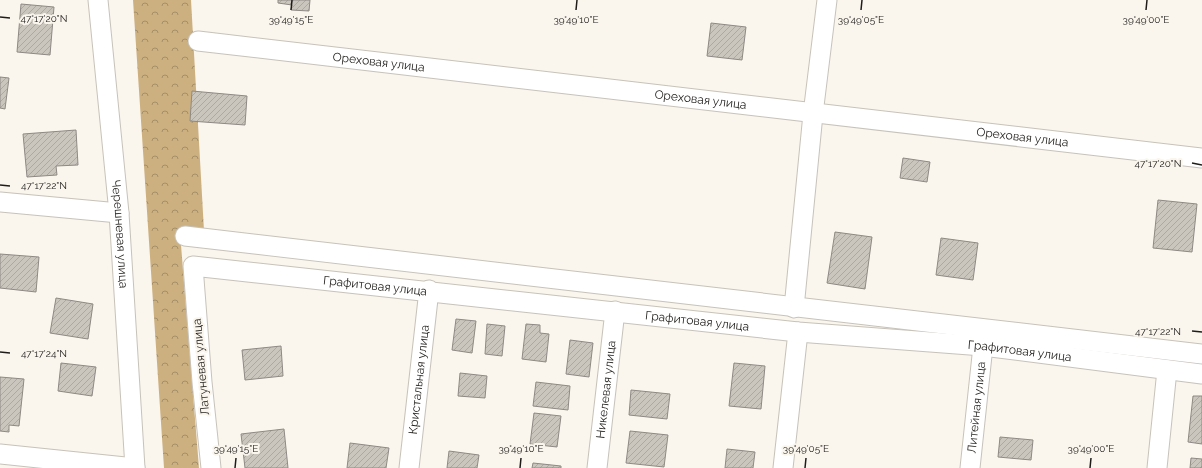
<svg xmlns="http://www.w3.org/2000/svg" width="1202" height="468" viewBox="0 0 1202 468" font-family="Raleway,sans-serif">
<defs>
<pattern id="forest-crowns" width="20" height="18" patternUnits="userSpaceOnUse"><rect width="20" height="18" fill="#ccb080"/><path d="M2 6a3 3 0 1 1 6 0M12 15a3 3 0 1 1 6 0" fill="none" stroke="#a58f68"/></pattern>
<pattern id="building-hatch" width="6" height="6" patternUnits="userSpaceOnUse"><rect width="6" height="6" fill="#cac5bd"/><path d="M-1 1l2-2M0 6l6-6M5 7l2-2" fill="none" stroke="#ada9a2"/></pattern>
</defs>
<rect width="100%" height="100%" fill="#faf5ed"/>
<polygon fill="url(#forest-crowns)" points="133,0 191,0 204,231 181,245 199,468 164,468"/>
<g fill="url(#building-hatch)" stroke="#8e8a83">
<polygon points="278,0 310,0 309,11 291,10 292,5 278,3"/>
<polygon points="21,4 54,7 50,55 17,52"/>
<polygon points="711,23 746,27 742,60 707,56"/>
<polygon points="0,77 9,78 5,109 0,108"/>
<polygon points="192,91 247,96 245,125 190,121"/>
<polygon points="76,130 78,165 56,166 57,175 27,177 23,134"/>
<polygon points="903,158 930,162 927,182 900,178"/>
<polygon points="1158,200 1197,204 1192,252 1153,248"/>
<polygon points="835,232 872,237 865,289 827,283"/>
<polygon points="941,238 978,243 973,280 936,275"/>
<polygon points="0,254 39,257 36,292 0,288"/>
<polygon points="56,298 93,304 88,339 50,333"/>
<polygon points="456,319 476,321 472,353 452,350"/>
<polygon points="487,324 505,326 502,356 485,354"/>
<polygon points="526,324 540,325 540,333 549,334 546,362 522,359"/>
<polygon points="570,340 593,343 589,377 566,374"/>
<polygon points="281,346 283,376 245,380 242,350"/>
<polygon points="61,363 96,367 92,396 58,391"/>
<polygon points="734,363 765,366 761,409 729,406"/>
<polygon points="460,373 487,376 485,398 458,396"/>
<polygon points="0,377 24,379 19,426 9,425 9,432 0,431"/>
<polygon points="536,382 570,386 568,410 533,406"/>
<polygon points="631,390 670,394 667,419 629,415"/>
<polygon points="1193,396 1202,396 1202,444 1188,442"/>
<polygon points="534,413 561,416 557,447 530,444"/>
<polygon points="284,429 288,468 245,468 241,434"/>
<polygon points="630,431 668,435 664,467 626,463"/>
<polygon points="1000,437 1033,440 1031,460 998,457"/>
<polygon points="350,443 389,448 386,468 347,468"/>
<polygon points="727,449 755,452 753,468 725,468"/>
<polygon points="449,451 479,455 477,468 447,468"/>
<polygon points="1191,458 1202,459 1202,468 1190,468"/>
<polygon points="533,463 561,466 561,468 532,468"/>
</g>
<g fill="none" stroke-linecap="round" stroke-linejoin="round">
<defs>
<g id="minor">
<path id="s1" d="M98 0 119 213 135 468"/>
<path id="s2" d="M198 41 1202 158"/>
<polyline points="0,202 119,213"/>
<polyline points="185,236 1202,354"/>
<polyline points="794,308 813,114 827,0"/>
<polyline points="0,454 135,468"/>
<path id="s3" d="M211 468 202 382 193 266 798 332 983 346 1202 374"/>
<path id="s4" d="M409 468 429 290"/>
<path id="s5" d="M597 468 615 311"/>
<polyline points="783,468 798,332"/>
<path id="s6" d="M970 468 983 346"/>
<polyline points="1157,468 1167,370"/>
</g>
</defs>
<use href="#minor" stroke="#c7c2ba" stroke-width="21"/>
<use href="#minor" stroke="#fff" stroke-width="19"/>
</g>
<path fill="none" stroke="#1f1d1a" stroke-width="1.5" d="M291 10 292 0M576 10 577 0M861 10 862 0M1146 10 1147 0M0 17 10 18M1192 163 1202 165M0 185 10 186M1192 331 1202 332M0 352 10 353M235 468 236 458M520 468 521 458M805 468 806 458M1090 468 1091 458"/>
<g text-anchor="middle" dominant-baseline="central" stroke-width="4" stroke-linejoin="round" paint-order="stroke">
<g font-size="12" fill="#1f1d1a" stroke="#faf5ed">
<text stroke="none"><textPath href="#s2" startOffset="182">Ореховая улица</textPath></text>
<text stroke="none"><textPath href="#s2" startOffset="506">Ореховая улица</textPath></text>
<text stroke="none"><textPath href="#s2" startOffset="830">Ореховая улица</textPath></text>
<text stroke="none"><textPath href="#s1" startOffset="235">Черешневая улица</textPath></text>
<text stroke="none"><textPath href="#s3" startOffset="386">Графитовая улица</textPath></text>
<text stroke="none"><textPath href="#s3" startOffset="710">Графитовая улица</textPath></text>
<text stroke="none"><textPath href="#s3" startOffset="1034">Графитовая улица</textPath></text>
<text transform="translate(201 367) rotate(-95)">Латуневая улица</text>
<text stroke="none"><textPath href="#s4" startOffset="89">Кристальная улица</textPath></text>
<text stroke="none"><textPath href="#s5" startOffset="79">Никелевая улица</textPath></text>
<text stroke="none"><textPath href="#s6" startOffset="61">Литейная улица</textPath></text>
</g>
</g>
<g font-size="10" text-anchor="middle" fill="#1f1d1a" stroke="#faf5ed" stroke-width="4" stroke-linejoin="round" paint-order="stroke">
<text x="44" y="22">47°17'20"N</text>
<text x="291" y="23">39°49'15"E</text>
<text x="576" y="23">39°49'10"E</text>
<text x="861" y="23">39°49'05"E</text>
<text x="1146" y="23">39°49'00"E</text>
<text x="1158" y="167">47°17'20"N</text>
<text x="44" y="189">47°17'22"N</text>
<text x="1158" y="335">47°17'22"N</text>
<text x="44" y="357">47°17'24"N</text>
<text x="236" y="452">39°49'15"E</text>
<text x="521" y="452">39°49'10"E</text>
<text x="806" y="452">39°49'05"E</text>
<text x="1091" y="452">39°49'00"E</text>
</g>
</svg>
